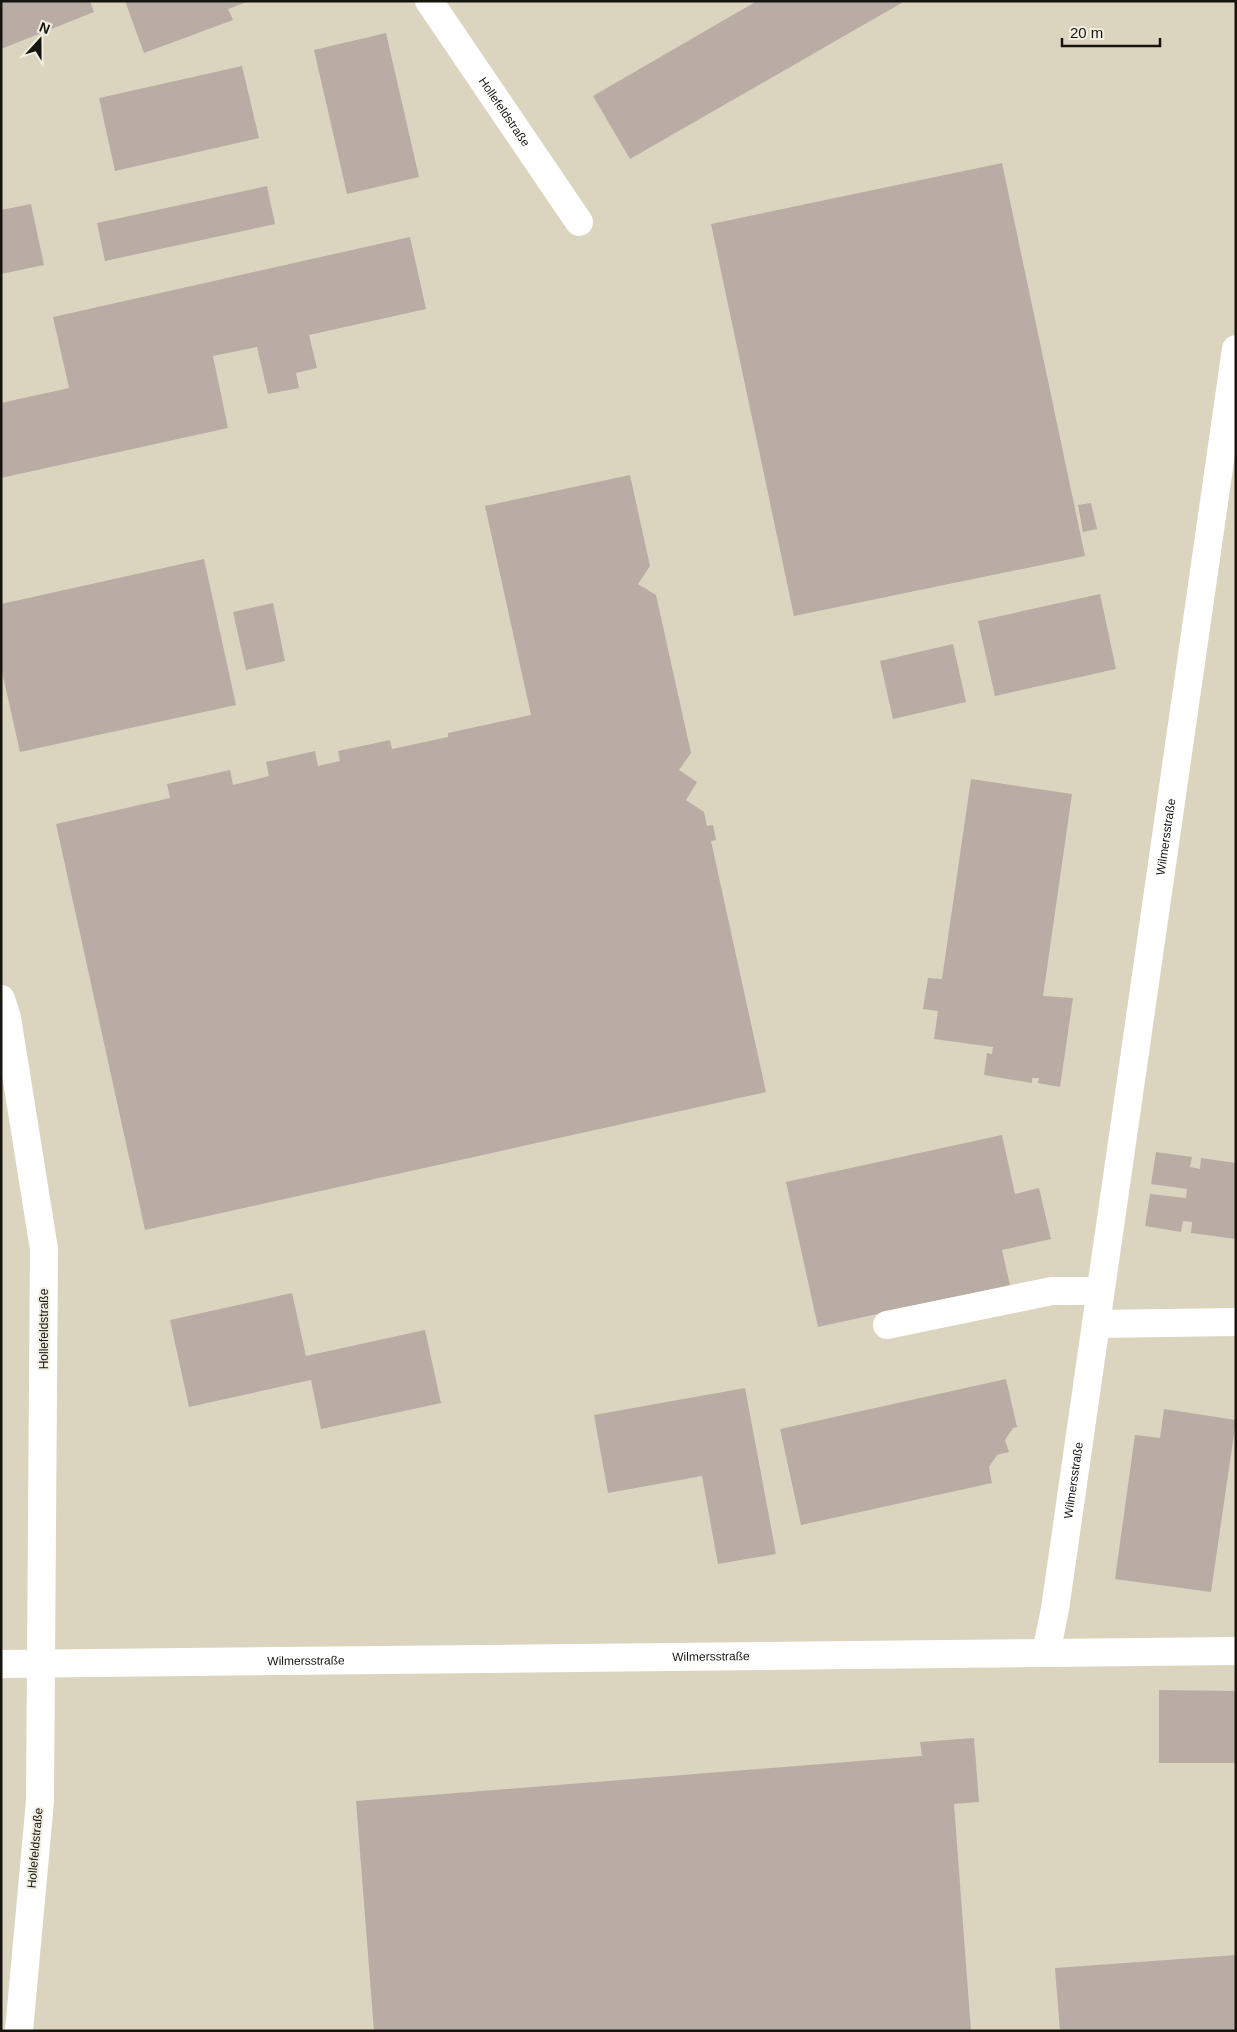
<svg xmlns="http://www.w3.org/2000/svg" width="1237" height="2032" viewBox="0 0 1237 2032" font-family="Arial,sans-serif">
<rect width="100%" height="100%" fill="#e5e1d3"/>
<rect fill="#dbd5c0" x="1" y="1" width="1235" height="2030"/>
<g fill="#b9aca4">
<polygon points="1,1 90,1 94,12 1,49"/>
<polygon points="125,1 249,1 228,9 233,20 144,53"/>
<polygon points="757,1 905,1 630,159 593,96"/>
<polygon points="386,33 419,177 347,194 314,50"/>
<polygon points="242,66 259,138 115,171 99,98"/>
<polygon points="1002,163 1085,556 794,616 711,224"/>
<polygon points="267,186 275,224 105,261 97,223"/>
<polygon points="31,204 44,265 1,274 1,210"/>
<polygon points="410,237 426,309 309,335 317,368 296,373 299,388 268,394 257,347 213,356 228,428 1,478 1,403 69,388 53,317"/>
<polygon points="630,475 650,566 638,584 656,595 691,753 679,770 697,782 686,800 704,812 707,826 713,825 716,840 711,841 766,1092 145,1230 56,824 170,798 167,784 230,770 233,785 269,776 266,762 315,751 318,766 340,761 338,751 390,740 392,749 448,737 448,733 531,715 485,506"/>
<polygon points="1091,503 1097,529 1083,532 1078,505"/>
<polygon points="204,559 236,705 20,752 1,667 1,604"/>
<polygon points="1100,594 1116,669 995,696 978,621"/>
<polygon points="273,603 285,661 246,670 233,612"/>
<polygon points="953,644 966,702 893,719 880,661"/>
<polygon points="971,779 1072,794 1043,996 1073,998 1060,1087 1038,1083 1039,1078 1032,1078 1032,1083 984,1075 987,1053 992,1054 993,1047 934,1039 938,1011 923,1009 928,978 942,979"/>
<polygon points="1002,1135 1015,1194 1039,1188 1051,1239 1002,1250 1010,1285 818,1327 786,1182"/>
<polygon points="1156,1152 1192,1157 1190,1167 1200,1169 1201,1158 1236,1163 1236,1239 1191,1233 1192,1222 1183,1221 1181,1232 1145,1226 1150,1194 1186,1198 1187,1189 1151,1184"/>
<polygon points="292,1293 306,1356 425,1330 441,1403 321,1429 311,1380 189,1407 170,1320"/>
<polygon points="1006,1379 1017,1427 1013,1428 1005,1440 1009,1452 997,1455 989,1467 992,1483 801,1525 780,1429"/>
<polygon points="745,1388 776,1554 718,1564 702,1476 608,1493 594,1415"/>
<polygon points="1164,1409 1236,1420 1211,1592 1115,1579 1135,1435 1160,1438"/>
<polygon points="1159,1690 1236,1691 1236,1763 1159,1763"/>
<polygon points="974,1738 979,1802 954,1804 971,2031 374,2031 356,1801 922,1756 920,1742"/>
<polygon points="1236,1955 1236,2031 1060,2031 1055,1968"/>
</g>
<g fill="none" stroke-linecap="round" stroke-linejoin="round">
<g stroke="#fff" stroke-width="28">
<path id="s1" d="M429 1 579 222"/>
<polyline points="1,999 7,1018 44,1249 40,1801 19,2031"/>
<polyline points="1096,1324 1236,1322"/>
<polyline points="887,1325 1052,1291 1100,1291"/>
<polyline points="1046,1653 1236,1651"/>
<path id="s2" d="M1 1664 1046 1653 1055 1609 1236 349"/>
</g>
</g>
<g text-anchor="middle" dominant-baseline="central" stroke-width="4" stroke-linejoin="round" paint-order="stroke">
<g font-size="12" fill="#15140f" stroke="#f2eee1">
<text stroke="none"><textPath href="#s1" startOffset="134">Hollefeldstraße</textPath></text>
<text stroke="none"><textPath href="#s2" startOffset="1870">Wilmersstraße</textPath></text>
<text transform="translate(44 1329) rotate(-90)">Hollefeldstraße</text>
<text stroke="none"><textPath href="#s2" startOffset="1220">Wilmersstraße</textPath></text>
<text stroke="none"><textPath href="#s2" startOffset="710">Wilmersstraße</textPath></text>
<text stroke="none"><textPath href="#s2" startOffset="305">Wilmersstraße</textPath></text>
<text transform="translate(35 1848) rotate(-85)">Hollefeldstraße</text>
</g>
</g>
<rect width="1237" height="2032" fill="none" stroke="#15140f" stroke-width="5"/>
<g transform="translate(40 40) rotate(21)" stroke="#f2eee1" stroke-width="4" paint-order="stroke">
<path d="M0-4L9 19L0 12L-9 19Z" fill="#15140f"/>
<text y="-8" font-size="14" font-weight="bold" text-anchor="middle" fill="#15140f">N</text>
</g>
<path d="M1062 38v8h98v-8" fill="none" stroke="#15140f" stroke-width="2.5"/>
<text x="1070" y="38" font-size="15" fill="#15140f" stroke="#f2eee1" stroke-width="4" paint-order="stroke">20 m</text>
</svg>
